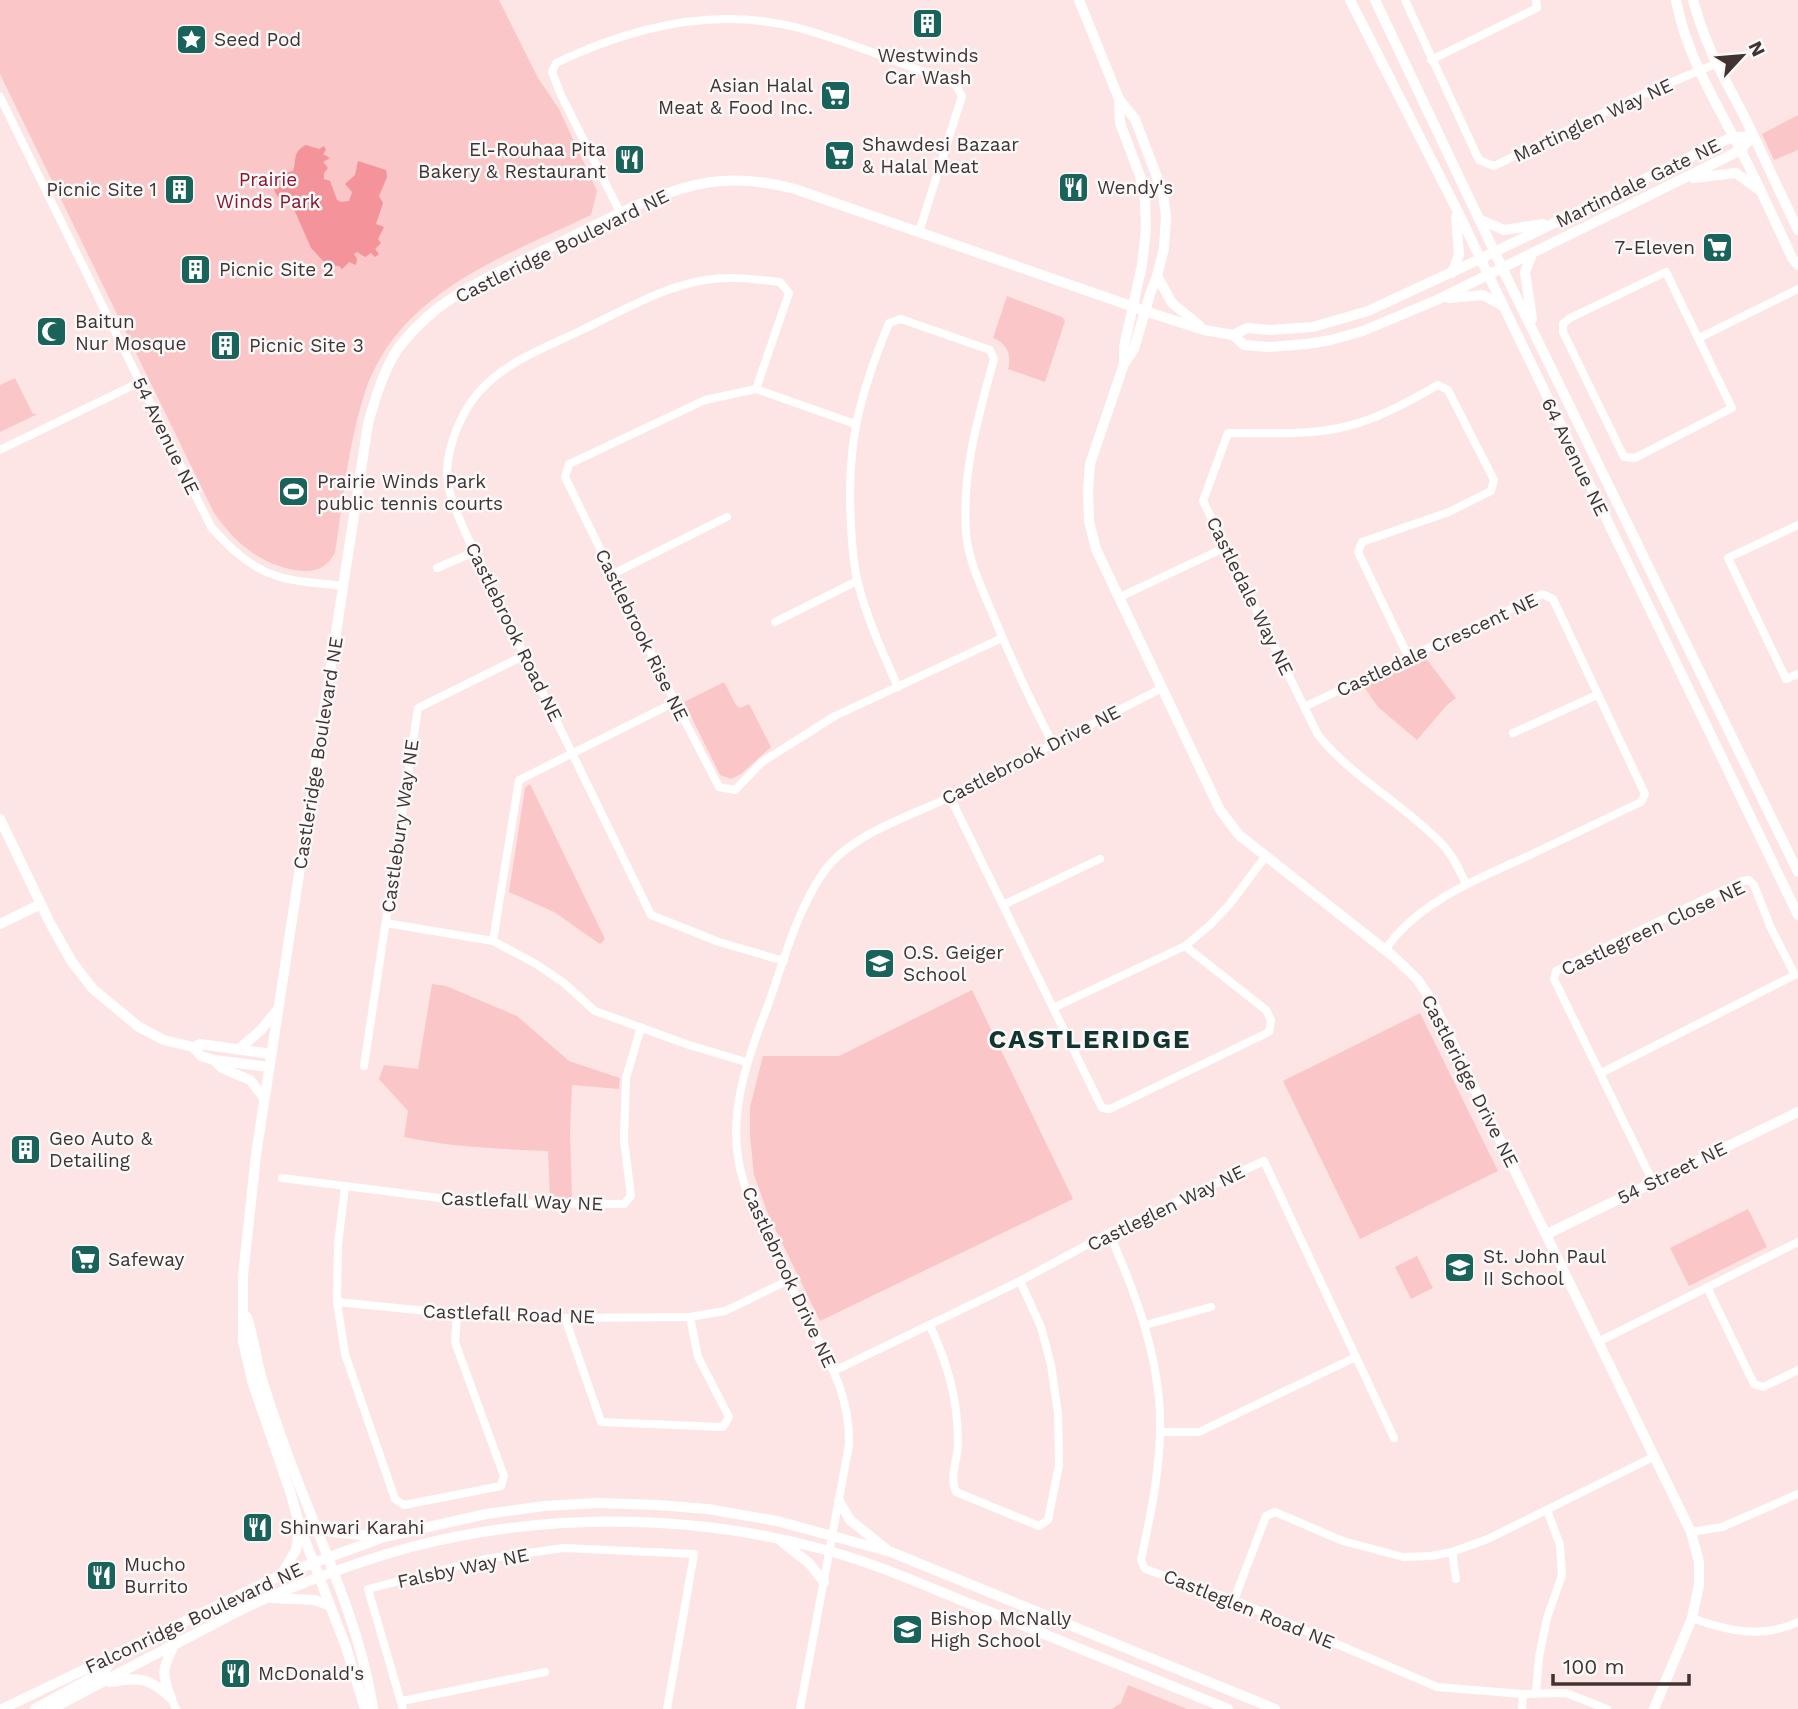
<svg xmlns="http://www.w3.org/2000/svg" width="1798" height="1709" viewBox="0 0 1798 1709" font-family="'Work Sans',sans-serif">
<rect width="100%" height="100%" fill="#fee5e5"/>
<g fill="#fbc6c7">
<path d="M0 0H499L538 78 559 109 597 191 591 215C503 257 396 293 364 395 348 446 343 500 335 553 325 570 314 573 294 570 258 563 233 541 213 511L0 74Z"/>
<polygon points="1798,115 1798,150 1774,160 1762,134"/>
<path d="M1007 296 1062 317 1065 321 1045 382 1008 369C1012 355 1007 343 993 338Z"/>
<polygon points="15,378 33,414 38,414 0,432 0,385"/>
<polygon points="1425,657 1456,698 1447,705 1417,740 1378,707 1365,688 1366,684"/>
<polygon points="724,682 736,705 740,708 749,704 771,747 741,774 731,779 720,775 684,702"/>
<polygon points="530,784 605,939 600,944 554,912 509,892 525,788"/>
<path d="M432 984 446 986 517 1016 569 1061 620 1078 619 1089 572 1085 570 1132 572 1198H550L548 1151C499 1149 451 1147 404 1137L408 1111 379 1079 384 1065 418 1069Z"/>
<polygon points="972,990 1073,1199 820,1321 768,1214 754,1175 750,1136 750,1107 763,1056 839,1056"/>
<polygon points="1420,1013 1498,1171 1360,1239 1283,1081"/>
<polygon points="1748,1209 1767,1247 1689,1286 1670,1248"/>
<polygon points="1417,1256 1433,1288 1411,1299 1395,1267"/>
<polygon points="1128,1685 1187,1709 1112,1709 1121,1703"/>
</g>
<path fill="#f4949a" d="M306 145 319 149 324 146 326 150 323 154 330 158 323 162 328 168 324 173V179L330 181 337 200 341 202 349 201 352 192 345 184 355 175 358 161 386 170 387 177 379 196 383 203 376 224 384 227 378 239 381 243 375 249 379 254 375 257 371 253 365 257 357 252 354 254 357 259 356 265 349 262 342 269 339 266 327 265 311 248 293 207C270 198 265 176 293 171 297 160 292 152 306 145Z"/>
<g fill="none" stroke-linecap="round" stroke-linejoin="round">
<g stroke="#fff" stroke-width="8">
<polyline points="1405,0 1479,160 1494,166 1634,98 1715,64"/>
<polyline points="1431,60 1537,8 1536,0"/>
<path d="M0 97 211 527C229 547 250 568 277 576 297 583 321 583 343 586"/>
<path d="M621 214 561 95 552 72 556 63C631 27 716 6 799 28 852 43 903 64 955 84L962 96 919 232"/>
<polygon points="1666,272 1732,408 1635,458 1624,457 1563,332 1563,324 1570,318"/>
<polyline points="1699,338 1798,289"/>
<path d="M756 389 789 293 780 282C755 279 730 276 705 280 662 287 622 311 582 330 547 347 504 362 478 393 461 413 448 445 447 471 447 499 464 527 474 552L651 915 719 942 784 961"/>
<polyline points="855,424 756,389 705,400 569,464 565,477 675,702 719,787 735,790 762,762 835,716 1002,638"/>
<polyline points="0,450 140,382"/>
<polyline points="1798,525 1728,558 1786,679 1798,674"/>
<polyline points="437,568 474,552"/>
<polyline points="613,574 727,517"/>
<polyline points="1120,597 1226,547"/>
<polyline points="775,622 857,581"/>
<path d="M1408 656 1358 552 1362 542 1449 512 1491 491 1494 480 1448 390 1438 385C1409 401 1380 418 1348 426 1310 436 1267 433 1228 433L1203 501 1318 735C1352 777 1402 803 1440 842 1452 854 1459 869 1466 884"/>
<path d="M898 687C883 653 867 619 858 583 853 565 852 544 851 525 846 445 859 396 889 323L901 319 990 350 994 359C978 418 962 470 966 532 968 559 980 584 990 608 1009 654 1030 700 1053 744"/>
<path d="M1304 707 1542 594 1553 599 1645 794 1641 802C1603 820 1565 838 1528 856 1478 879 1417 902 1385 950"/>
<polyline points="1513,733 1597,695"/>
<polyline points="950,797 1102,1108 1110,1109 1269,1032 1271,1020 1266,1010 1185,946"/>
<polyline points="1003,905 1100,859"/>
<polyline points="386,923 493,941 536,964 564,983 595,1011 689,1045 746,1062"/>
<polyline points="493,941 519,780 675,702"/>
<polyline points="1053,1008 1185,946 1210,925 1229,905 1265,857"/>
<polyline points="364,1066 418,708 525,655"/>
<polyline points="1601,1073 1795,975 1770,926 1754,885 1749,880 1742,881 1556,971 1554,979 1653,1182"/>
<polyline points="282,1178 479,1203 624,1204 631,1196 624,1140 626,1078 641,1027"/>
<polyline points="345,1187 338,1244 337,1302 457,1314 565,1318 690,1317 725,1311 789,1280"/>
<path d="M1109 1233C1137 1296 1162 1363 1160 1433 1159 1476 1150 1518 1141 1560L1145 1569 1234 1600 1437 1687 1523 1694 1566 1693 1607 1709"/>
<polyline points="1707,1287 1754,1384 1763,1387 1798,1370"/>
<polyline points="337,1302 345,1354 395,1499 404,1505 501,1486 504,1476 455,1342 457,1314"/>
<polyline points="565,1318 601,1422 723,1427 729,1417 698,1357 690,1317"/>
<polyline points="1145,1325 1211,1307"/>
<path d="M930 1326C948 1364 958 1400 958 1443 958 1459 949 1477 956 1492L1039 1526 1048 1520 1059 1465 1058 1413 1051 1365 1041 1327 1020 1281"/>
<polyline points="1600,1341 1798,1242"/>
<polyline points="834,1371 1020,1281 1109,1233 1264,1161 1394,1438"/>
<polyline points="1160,1432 1199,1432 1356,1357"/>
<polyline points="1691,1532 1722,1527 1798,1494"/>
<polyline points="1452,1552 1456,1579"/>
<polyline points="1234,1600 1266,1516 1275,1512 1343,1541 1403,1557 1431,1556 1452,1552 1488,1539 1655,1456"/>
<path d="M1692 1618C1727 1631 1762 1639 1798 1622"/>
<polyline points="1536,1694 1539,1657 1547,1618 1562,1575 1560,1545 1547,1510"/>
<polyline points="171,1698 176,1709"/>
<polyline points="402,1701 545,1672"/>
<polyline points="403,1709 368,1589 485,1559 564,1548 694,1554 667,1709"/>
<path d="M800 1709 849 1445C850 1400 834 1371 814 1331 790 1282 761 1234 744 1183 725 1125 744 1067 765 1013 782 968 794 917 821 876 848 834 907 818 950 797 1021 761 1091 724 1162 688"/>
<polyline points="1522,1709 1523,1694"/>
</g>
<g stroke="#fff" stroke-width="10">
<polyline points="1079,0 1119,99 1135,119 1163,193 1166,217 1164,248 1157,276 1150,294 1134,349 1124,364 1090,464 1088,492 1089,521 1096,549 1220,810 1239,835 1394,957 1417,979 1432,1001 1691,1532 1699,1562 1699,1585 1692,1618 1654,1709"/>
<polyline points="1350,0 1455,206 1798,915"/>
<polyline points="1375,0 1507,278 1798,872"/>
<path d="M1676 0C1686 54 1714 99 1739 147 1758 183 1775 221 1792 258L1798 265"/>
<path d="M1693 0C1706 48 1723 75 1745 118 1763 155 1780 193 1798 230"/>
<polyline points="1119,99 1120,123 1140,176 1145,201 1146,228 1142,265 1124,347 1124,364"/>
<polyline points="1693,178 1736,173 1759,190"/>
<polyline points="1479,219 1504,230 1543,224"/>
<polyline points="1452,273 1459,255 1456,217"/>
<polyline points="1157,276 1172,303 1200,326"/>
<polyline points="1449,298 1483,295 1501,305"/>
<polyline points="1532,319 1525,272 1532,254"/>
<polyline points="1233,335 1247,328 1270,330 1313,327 1368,311 1480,259 1721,142 1733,137 1753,136"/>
<polyline points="0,819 50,923 72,962 93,989 139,1027 164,1040 193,1047 201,1056 214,1060 269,1067"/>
<polyline points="0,924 41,904"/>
<polyline points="193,1047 200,1044 271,1054"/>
<polyline points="239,1049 261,1030 277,1010"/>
<polyline points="216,1062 222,1068 250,1080 264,1098"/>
<polyline points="1547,1234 1798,1112"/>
<path d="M247 1317C254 1338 256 1359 262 1379 270 1407 280 1434 290 1461 319 1539 361 1626 373 1709"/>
<polyline points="839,1501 850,1520 886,1549"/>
<polyline points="315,1526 332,1532 381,1537"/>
<polyline points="782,1542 809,1563 824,1582"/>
<polyline points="281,1575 296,1550 299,1530"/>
<polyline points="272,1598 315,1600 328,1605"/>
<path d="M110 1682C140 1677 148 1677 171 1698"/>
<path d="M170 1696C161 1672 163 1668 174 1645"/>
<polyline points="2,1709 281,1575 384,1537 486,1514 544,1506 598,1503 657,1505 708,1509 777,1521 891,1552 1275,1709"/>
<polyline points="35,1709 104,1671 118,1652"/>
<path d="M52 1709C98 1684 144 1660 191 1636 217 1623 242 1608 269 1597 315 1578 363 1560 411 1547 542 1513 683 1513 814 1547 868 1560 921 1584 973 1605 1058 1639 1143 1674 1228 1709"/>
<path d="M365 1709 346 1647 300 1527 290 1491 253 1384 243 1341V1276L256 1155 368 424C375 399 383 372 397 350 408 335 423 320 438 308 474 281 518 263 559 243 607 220 658 190 711 182 739 178 768 182 795 189L1154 314 1204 330 1233 335 1244 345 1269 347 1307 344 1331 340 1363 331 1439 299 1729 156 1740 150 1753 136"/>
</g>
</g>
<defs>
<symbol id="building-square" viewBox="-11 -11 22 22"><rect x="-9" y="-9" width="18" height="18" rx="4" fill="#19635a" stroke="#f9f9f9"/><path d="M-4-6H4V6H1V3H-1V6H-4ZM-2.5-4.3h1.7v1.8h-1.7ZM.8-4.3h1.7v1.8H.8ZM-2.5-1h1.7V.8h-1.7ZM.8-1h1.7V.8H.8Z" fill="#fff"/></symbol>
<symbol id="sight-square" viewBox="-11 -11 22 22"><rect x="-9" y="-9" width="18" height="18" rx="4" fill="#19635a" stroke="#f9f9f9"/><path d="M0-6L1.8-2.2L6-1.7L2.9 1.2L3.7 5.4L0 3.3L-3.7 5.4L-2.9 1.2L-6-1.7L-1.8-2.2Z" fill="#fff"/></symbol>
<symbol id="supermarket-square" viewBox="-11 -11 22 22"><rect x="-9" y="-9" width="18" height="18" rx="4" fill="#19635a" stroke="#f9f9f9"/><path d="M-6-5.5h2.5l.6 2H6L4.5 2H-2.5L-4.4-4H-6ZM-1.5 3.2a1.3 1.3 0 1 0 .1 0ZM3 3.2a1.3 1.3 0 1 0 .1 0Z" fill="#fff"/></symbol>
<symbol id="restaurant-square" viewBox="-11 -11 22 22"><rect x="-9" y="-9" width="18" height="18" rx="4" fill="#19635a" stroke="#f9f9f9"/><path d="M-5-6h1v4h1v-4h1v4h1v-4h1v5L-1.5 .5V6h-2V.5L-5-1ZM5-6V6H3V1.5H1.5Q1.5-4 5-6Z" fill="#fff"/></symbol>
<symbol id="mosque-square" viewBox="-11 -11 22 22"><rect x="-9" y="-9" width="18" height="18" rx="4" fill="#19635a" stroke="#f9f9f9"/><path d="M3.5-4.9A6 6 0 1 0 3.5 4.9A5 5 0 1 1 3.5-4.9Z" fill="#fff"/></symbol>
<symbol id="stadium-square" viewBox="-11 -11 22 22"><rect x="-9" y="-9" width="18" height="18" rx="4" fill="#19635a" stroke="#f9f9f9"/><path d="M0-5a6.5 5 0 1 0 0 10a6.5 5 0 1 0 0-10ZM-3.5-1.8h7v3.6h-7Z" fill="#fff"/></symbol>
<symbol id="school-square" viewBox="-11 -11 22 22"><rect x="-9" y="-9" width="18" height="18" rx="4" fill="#19635a" stroke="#f9f9f9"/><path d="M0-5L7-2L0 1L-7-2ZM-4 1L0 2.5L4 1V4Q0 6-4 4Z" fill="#fff"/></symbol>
</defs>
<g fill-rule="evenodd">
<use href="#building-square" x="910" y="6" width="35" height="35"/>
<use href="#sight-square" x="174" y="22" width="35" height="35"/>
<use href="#supermarket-square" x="818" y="78" width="35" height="35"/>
<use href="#supermarket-square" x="822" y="138" width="35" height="35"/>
<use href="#restaurant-square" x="612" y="142" width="35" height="35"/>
<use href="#restaurant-square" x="1056" y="170" width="35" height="35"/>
<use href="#building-square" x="162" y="172" width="35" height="35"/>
<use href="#supermarket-square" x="1700" y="230" width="35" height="35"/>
<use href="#building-square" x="178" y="252" width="35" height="35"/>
<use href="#mosque-square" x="34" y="314" width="35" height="35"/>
<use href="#building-square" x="208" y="328" width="35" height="35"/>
<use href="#stadium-square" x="276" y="474" width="35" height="35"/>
<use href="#school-square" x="862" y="946" width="35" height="35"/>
<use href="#building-square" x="8" y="1132" width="35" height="35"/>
<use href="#supermarket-square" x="68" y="1242" width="35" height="35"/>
<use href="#school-square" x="1442" y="1250" width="35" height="35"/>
<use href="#restaurant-square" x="240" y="1510" width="35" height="35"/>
<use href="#restaurant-square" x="84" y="1558" width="35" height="35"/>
<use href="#school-square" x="890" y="1612" width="35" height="35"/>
<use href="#restaurant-square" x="218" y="1656" width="35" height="35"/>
</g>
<g text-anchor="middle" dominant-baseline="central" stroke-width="5" stroke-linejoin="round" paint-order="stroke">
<g font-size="19" fill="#423232" stroke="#f9f9f9" text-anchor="start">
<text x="214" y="39">Seed Pod</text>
<text x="928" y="55" text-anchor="middle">Westwinds<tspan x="928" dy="22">Car Wash</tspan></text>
<text x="813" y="85" text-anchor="end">Asian Halal<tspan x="813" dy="22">Meat &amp; Food Inc.</tspan></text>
<text x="862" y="144">Shawdesi Bazaar<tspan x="862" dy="22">&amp; Halal Meat</tspan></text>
<text x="606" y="149" text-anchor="end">El-Rouhaa Pita<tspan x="606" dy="22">Bakery &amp; Restaurant</tspan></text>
<text x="1097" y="187">Wendy's</text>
<text x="157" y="189" text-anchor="end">Picnic Site 1</text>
<text x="1695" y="247" text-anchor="end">7-Eleven</text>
<text x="219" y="269">Picnic Site 2</text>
<text x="75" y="321">Baitun<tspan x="75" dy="22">Nur Mosque</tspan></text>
<text x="249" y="345">Picnic Site 3</text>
<text x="317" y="481">Prairie Winds Park<tspan x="317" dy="22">public tennis courts</tspan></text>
<text x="903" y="952">O.S. Geiger<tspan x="903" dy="22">School</tspan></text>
<text x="49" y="1138">Geo Auto &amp;<tspan x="49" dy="22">Detailing</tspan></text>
<text x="1483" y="1256">St. John Paul<tspan x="1483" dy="22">II School</tspan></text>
<text x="108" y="1259">Safeway</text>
<text x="280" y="1527">Shinwari Karahi</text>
<text x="124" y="1564">Mucho<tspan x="124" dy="22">Burrito</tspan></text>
<text x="930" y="1618">Bishop McNally<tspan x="930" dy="22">High School</tspan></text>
<text x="258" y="1673">McDonald's</text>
</g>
<g font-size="19" fill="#423232" stroke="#f9f9f9">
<text transform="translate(1593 120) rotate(-25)">Martinglen Way NE</text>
<text transform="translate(1638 183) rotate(-26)">Martindale Gate NE</text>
<text transform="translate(562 246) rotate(-26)">Castleridge Boulevard NE</text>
<text transform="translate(166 436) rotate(64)">54 Avenue NE</text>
<text transform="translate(1575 457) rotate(64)">64 Avenue NE</text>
<text transform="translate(1250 596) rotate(64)">Castledale Way NE</text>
<text transform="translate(514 632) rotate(64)">Castlebrook Road NE</text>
<text transform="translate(642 635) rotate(64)">Castlebrook Rise NE</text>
<text transform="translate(1437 645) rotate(-25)">Castledale Crescent NE</text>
<text transform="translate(318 753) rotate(-81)">Castleridge Boulevard NE</text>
<text transform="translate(1031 755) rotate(-27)">Castlebrook Drive NE</text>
<text transform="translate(400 826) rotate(-82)">Castlebury Way NE</text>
<text transform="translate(1653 928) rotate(-25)">Castlegreen Close NE</text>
<text transform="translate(1470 1081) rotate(63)">Castleridge Drive NE</text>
<text transform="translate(1672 1173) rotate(-26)">54 Street NE</text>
<text transform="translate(522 1201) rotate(2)">Castlefall Way NE</text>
<text transform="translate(1166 1208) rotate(-26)">Castleglen Way NE</text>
<text transform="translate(789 1277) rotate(65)">Castlebrook Drive NE</text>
<text transform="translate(509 1314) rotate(2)">Castlefall Road NE</text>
<text transform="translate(463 1568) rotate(-12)">Falsby Way NE</text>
<text transform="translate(1249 1609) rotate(22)">Castleglen Road NE</text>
<text transform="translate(194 1618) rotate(-25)">Falconridge Boulevard NE</text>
</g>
<g font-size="19" fill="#88172e" stroke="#f9f9f9">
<text x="268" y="179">Prairie<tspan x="268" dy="22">Winds Park</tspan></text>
</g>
<g font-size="26" font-weight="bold" letter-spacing="2" fill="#13342f" stroke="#f9f9f9">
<text x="1090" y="1039">CASTLERIDGE</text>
</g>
</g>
<g transform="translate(1742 56) rotate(64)" stroke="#f9f9f9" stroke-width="5" paint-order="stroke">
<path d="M0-5L12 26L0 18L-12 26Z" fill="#423232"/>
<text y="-10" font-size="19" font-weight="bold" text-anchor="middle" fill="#423232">N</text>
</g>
<path d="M1553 1674v10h136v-10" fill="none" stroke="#423232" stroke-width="3.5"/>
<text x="1563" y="1674" font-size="21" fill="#423232" stroke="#f9f9f9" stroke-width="5" paint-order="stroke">100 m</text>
</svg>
